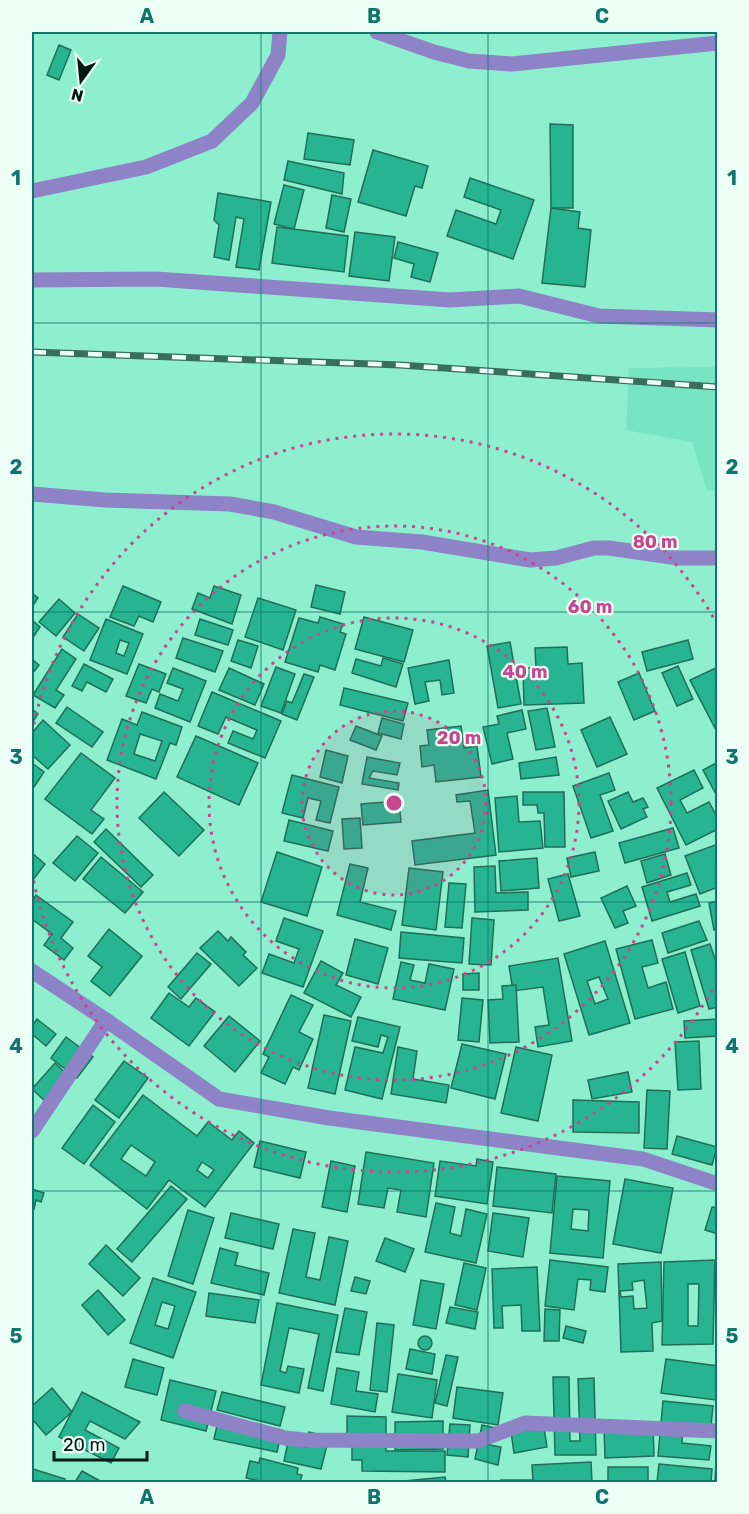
<svg xmlns="http://www.w3.org/2000/svg" width="749" height="1514" viewBox="0 0 749 1514" font-family="Rubik,sans-serif">
<rect width="100%" height="100%" fill="#8eefce"/>
<polygon fill="#77e5c1" points="717,367 718,367 717,491 707,490 692,442 626,430 629,368"/>
<g fill="#26b590" stroke="#206e58" stroke-width="1.5" fill-rule="evenodd">
<polygon points="59,45 71,50 59,80 47,75"/>
<polygon points="550,124 573,125 573,208 551,208"/>
<polygon points="308,133 354,140 350,165 304,159"/>
<polygon points="373,150 428,166 422,188 415,186 406,216 358,202"/>
<polygon points="288,161 344,173 342,194 284,180"/>
<polygon points="470,178 534,200 513,259 447,236 456,210 496,224 501,210 464,197"/>
<polygon points="284,185 304,190 294,229 274,224"/>
<polygon points="218,193 271,202 259,270 236,267 244,219 236,217 229,260 214,257 219,225 214,220"/>
<polygon points="332,195 351,199 344,232 326,228"/>
<polygon points="551,208 580,212 578,228 591,230 585,287 542,283"/>
<polygon points="277,227 348,236 344,272 272,263"/>
<polygon points="355,232 395,237 389,281 349,276"/>
<polygon points="398,242 438,253 430,282 411,277 414,264 394,258"/>
<polygon points="316,585 345,592 340,614 311,607"/>
<polygon points="123,586 161,602 153,622 139,616 134,626 110,617"/>
<polygon points="214,586 241,595 232,624 192,609 198,593 210,598"/>
<polygon points="32,593 38,598 32,607"/>
<polygon points="258,598 296,610 283,650 245,637"/>
<polygon points="59,599 75,613 56,636 39,622"/>
<polygon points="78,614 99,628 84,651 63,637"/>
<polygon points="320,617 343,624 340,632 346,634 335,670 320,665 318,672 285,662 299,618 318,623"/>
<polygon points="364,617 413,630 404,662 355,649"/>
<path d="M106 619 143 634 127 674 90 660ZM120 640 129 643 124 656 116 653Z"/>
<polygon points="200,619 233,630 228,645 195,635"/>
<polygon points="32,620 40,627 32,639"/>
<polygon points="183,638 223,651 215,672 176,658"/>
<polygon points="238,640 258,646 251,668 231,661"/>
<polygon points="688,640 693,659 647,671 642,652"/>
<polygon points="510,642 521,704 498,708 487,646"/>
<polygon points="567,647 568,664 582,663 584,703 524,705 523,668 536,668 535,648"/>
<polygon points="62,649 76,659 56,690 64,695 55,708 33,695"/>
<polygon points="383,658 403,664 396,687 352,673 356,659 381,666"/>
<polygon points="32,659 39,665 32,674"/>
<polygon points="449,660 454,693 442,695 440,680 425,682 429,701 415,704 408,668"/>
<polygon points="84,664 113,679 106,692 87,682 82,691 72,686"/>
<polygon points="139,664 166,674 159,692 152,689 146,703 126,696"/>
<polygon points="678,666 693,699 677,706 662,673"/>
<polygon points="276,667 295,674 281,713 261,706"/>
<polygon points="718,667 718,734 690,680"/>
<polygon points="173,668 206,681 190,722 155,708 160,694 178,701 183,689 167,683"/>
<polygon points="229,668 264,684 255,705 219,690"/>
<polygon points="639,673 655,711 634,720 618,682"/>
<polygon points="304,674 314,677 297,720 282,714 287,701 292,703"/>
<polygon points="344,688 408,703 403,721 340,705"/>
<polygon points="212,692 281,721 265,758 228,743 233,731 253,739 257,730 226,717 218,734 198,726"/>
<polygon points="67,707 103,732 92,747 56,723"/>
<polygon points="547,708 555,747 536,750 528,711"/>
<polygon points="32,709 38,714 32,723"/>
<polygon points="522,710 526,729 507,733 513,759 492,764 483,727 499,724 497,716"/>
<path d="M142 712 182 727 176 745 170 743 156 779 107 760 122 719 137 725ZM140 734 162 741 155 761 134 754Z"/>
<polygon points="610,717 627,754 597,767 581,730"/>
<polygon points="382,718 404,724 401,739 378,733"/>
<polygon points="43,720 70,745 48,769 32,755 32,733"/>
<polygon points="356,726 382,736 376,750 350,740"/>
<polygon points="461,726 464,748 477,746 481,777 436,782 434,765 422,767 420,746 429,745 427,730"/>
<polygon points="196,736 258,763 239,805 177,777"/>
<polygon points="326,750 348,756 342,783 320,777"/>
<polygon points="81,753 115,778 91,810 104,819 92,834 45,799"/>
<polygon points="367,757 400,763 397,775 373,771 369,778 399,783 398,790 362,784"/>
<polygon points="556,757 559,775 521,779 519,763"/>
<polygon points="718,762 718,798 703,770"/>
<polygon points="32,763 44,772 32,790"/>
<polygon points="694,770 703,788 680,800 687,813 709,802 718,819 718,829 686,845 657,788"/>
<polygon points="609,773 615,790 600,795 613,831 591,838 573,786"/>
<polygon points="292,775 339,787 330,823 316,820 321,801 308,798 303,818 282,813"/>
<polygon points="488,790 496,855 415,865 412,841 475,833 470,801 457,802 456,795"/>
<polygon points="164,792 204,830 179,856 139,818"/>
<polygon points="523,792 564,792 565,847 545,847 544,813 538,813 537,805 523,805"/>
<polygon points="628,792 633,802 643,798 648,807 643,809 647,817 621,829 608,801"/>
<polygon points="517,796 519,822 540,821 543,848 499,852 495,798"/>
<polygon points="399,801 401,822 363,825 361,804"/>
<polygon points="360,818 362,848 344,849 342,819"/>
<polygon points="289,820 333,831 328,851 284,841"/>
<polygon points="673,828 679,848 625,863 619,843"/>
<polygon points="106,829 153,875 141,887 94,842"/>
<polygon points="77,836 98,853 75,881 53,863"/>
<polygon points="718,844 718,887 700,894 685,856"/>
<polygon points="277,852 322,867 307,916 261,902"/>
<polygon points="595,852 599,871 571,877 567,858"/>
<polygon points="32,853 45,864 32,881"/>
<polygon points="665,854 671,875 647,883 641,861"/>
<polygon points="101,857 143,892 125,913 83,879"/>
<polygon points="537,858 539,888 501,891 499,861"/>
<polygon points="350,864 368,868 360,902 396,911 391,930 337,915"/>
<polygon points="495,866 496,893 528,892 528,910 475,912 474,867"/>
<polygon points="409,868 443,872 436,930 402,925"/>
<polygon points="687,873 691,885 667,892 670,902 696,894 700,906 652,921 642,887"/>
<polygon points="568,874 580,916 559,921 548,879"/>
<polygon points="449,883 466,884 462,928 445,927"/>
<polygon points="627,886 636,906 623,911 628,923 615,928 601,898"/>
<polygon points="36,895 73,922 61,938 73,948 64,960 44,945 52,934 32,919 32,902"/>
<polygon points="718,901 718,930 714,930 709,903"/>
<polygon points="284,918 323,931 303,987 262,973 269,954 294,963 299,949 276,941"/>
<polygon points="472,918 494,920 491,965 469,964"/>
<polygon points="699,921 707,940 668,953 662,933"/>
<polygon points="109,929 142,956 110,996 91,981 102,967 88,956"/>
<polygon points="218,931 228,941 231,937 246,952 243,955 257,968 239,986 200,948"/>
<polygon points="401,932 464,938 462,963 399,958"/>
<polygon points="355,939 388,948 378,984 346,975"/>
<polygon points="652,940 658,963 642,967 648,988 666,982 673,1009 635,1019 616,949"/>
<path d="M605 941 630 1023 589 1035 564 954ZM599 977 608 999 595 1004 587 981Z"/>
<polygon points="710,944 718,968 718,1007 709,1009 691,950"/>
<polygon points="685,952 700,1006 678,1013 662,959"/>
<polygon points="197,953 211,964 181,999 168,987"/>
<polygon points="558,958 572,1041 538,1047 535,1027 549,1025 543,987 513,991 509,966"/>
<polygon points="321,961 343,973 336,985 361,997 351,1017 304,993"/>
<polygon points="401,962 414,965 410,980 425,983 429,964 454,969 445,1010 393,999"/>
<polygon points="479,973 479,990 463,990 463,974"/>
<polygon points="516,985 519,1042 490,1043 488,1000 503,999 502,986"/>
<polygon points="169,993 189,1007 196,998 215,1012 189,1046 151,1018"/>
<polygon points="291,995 313,1005 299,1032 313,1039 299,1070 293,1067 285,1084 261,1073 269,1057 263,1054"/>
<polygon points="462,998 483,1000 479,1042 458,1040"/>
<polygon points="324,1015 351,1021 335,1094 308,1088"/>
<polygon points="229,1016 260,1041 235,1072 204,1046"/>
<polygon points="358,1017 400,1027 382,1099 345,1090 355,1047 383,1053 388,1037 381,1035 378,1047 352,1041"/>
<polygon points="37,1019 56,1034 46,1046 32,1034 32,1026"/>
<polygon points="718,1019 718,1036 685,1038 684,1021"/>
<polygon points="66,1037 93,1057 77,1078 51,1058"/>
<polygon points="699,1041 701,1089 678,1090 675,1042"/>
<polygon points="462,1044 506,1054 495,1099 451,1088"/>
<polygon points="398,1047 417,1051 413,1079 449,1085 446,1103 391,1094"/>
<polygon points="516,1047 552,1055 538,1121 501,1113"/>
<polygon points="124,1061 148,1078 119,1118 95,1100"/>
<polygon points="55,1063 71,1078 48,1104 32,1089"/>
<polygon points="628,1072 632,1092 592,1099 588,1080"/>
<polygon points="647,1090 670,1091 667,1149 644,1148"/>
<path d="M143 1095 197 1136 208 1122 232 1140 239 1131 254 1143 205 1207 169 1180 147 1209 90 1165ZM131 1145 155 1162 146 1176 121 1159ZM202 1162 214 1170 208 1178 197 1170Z"/>
<polygon points="573,1100 639,1102 639,1133 573,1132"/>
<polygon points="93,1105 115,1122 84,1164 62,1148"/>
<polygon points="677,1136 717,1147 712,1165 672,1154"/>
<polygon points="260,1141 306,1152 300,1178 254,1167"/>
<polygon points="366,1152 434,1163 426,1217 397,1212 401,1190 388,1188 384,1208 358,1204"/>
<polygon points="477,1159 493,1162 487,1204 435,1196 440,1161 476,1166"/>
<polygon points="331,1161 355,1166 347,1212 322,1207"/>
<polygon points="497,1167 556,1174 552,1213 493,1206"/>
<path d="M557 1176 610 1181 603 1258 550 1253ZM573 1209 589 1210 588 1231 571 1229Z"/>
<polygon points="625,1179 673,1188 661,1253 613,1244"/>
<polygon points="171,1186 187,1199 132,1262 117,1249"/>
<polygon points="32,1189 44,1193 41,1202 36,1200 34,1209 32,1208"/>
<polygon points="436,1203 455,1207 450,1233 461,1236 466,1209 487,1214 476,1263 425,1252"/>
<polygon points="712,1207 718,1208 718,1234 705,1230"/>
<polygon points="188,1210 214,1218 193,1284 168,1276"/>
<polygon points="231,1213 279,1224 273,1249 225,1238"/>
<polygon points="493,1213 529,1218 523,1257 488,1251"/>
<polygon points="293,1229 315,1233 306,1277 320,1280 329,1237 348,1241 335,1305 279,1293"/>
<polygon points="385,1238 414,1249 405,1272 376,1261"/>
<polygon points="106,1245 140,1278 123,1296 89,1264"/>
<polygon points="220,1248 238,1253 235,1265 269,1273 264,1295 211,1283"/>
<polygon points="550,1260 608,1267 605,1292 590,1290 591,1280 578,1279 574,1310 545,1306"/>
<path d="M715 1260 713 1344 662 1345 664 1262ZM688 1284H699L698 1326H688Z"/>
<path d="M661 1262 662 1321 652 1323 653 1351 621 1352 618 1264ZM644 1280 647 1308 634 1309 633 1296 621 1297 620 1291 633 1290 632 1282Z"/>
<polygon points="464,1263 486,1268 477,1310 455,1305"/>
<polygon points="537,1267 540,1331 522,1331 521,1305 502,1306 503,1328 494,1328 492,1269"/>
<polygon points="355,1277 370,1281 366,1294 351,1291"/>
<path d="M153 1278 196 1292 173 1358 130 1343ZM162 1302 175 1306 168 1329 155 1325Z"/>
<polygon points="421,1280 444,1284 436,1329 413,1325"/>
<polygon points="98,1290 125,1320 108,1335 82,1305"/>
<polygon points="209,1293 259,1300 255,1323 206,1316"/>
<polygon points="277,1303 338,1315 323,1391 308,1388 319,1334 289,1328 280,1371 286,1373 288,1366 304,1369 299,1393 261,1385"/>
<polygon points="450,1307 478,1312 475,1329 446,1323"/>
<polygon points="345,1308 367,1312 359,1355 336,1352"/>
<polygon points="545,1309 560,1310 559,1341 544,1341"/>
<polygon points="377,1323 394,1325 387,1392 370,1390"/>
<polygon points="566,1326 586,1331 583,1343 563,1338"/>
<circle cx="425" cy="1343" r="7"/>
<polygon points="410,1349 435,1354 432,1374 406,1369"/>
<polygon points="446,1355 458,1357 447,1406 435,1403"/>
<polygon points="133,1359 164,1368 157,1395 125,1387"/>
<polygon points="666,1359 718,1366 716,1400 661,1393"/>
<polygon points="337,1368 359,1372 356,1391 378,1394 375,1412 331,1404"/>
<polygon points="398,1374 437,1380 432,1418 392,1412"/>
<polygon points="553,1377 569,1377 570,1441 580,1441 578,1379 594,1378 596,1455 555,1455"/>
<polygon points="170,1380 216,1391 206,1431 161,1420"/>
<polygon points="457,1387 503,1393 498,1425 453,1418"/>
<polygon points="52,1388 72,1412 46,1435 32,1419 32,1406"/>
<polygon points="82,1392 140,1422 125,1439 90,1421 85,1430 119,1448 111,1463 59,1437"/>
<polygon points="222,1392 285,1407 280,1426 217,1410"/>
<polygon points="663,1401 713,1406 711,1426 683,1423 682,1443 711,1446 709,1460 658,1456"/>
<polygon points="347,1416 386,1417 386,1451 445,1451 445,1472 362,1471 362,1460 352,1460 352,1435 347,1436"/>
<polygon points="219,1417 282,1430 277,1452 214,1439"/>
<polygon points="443,1421 443,1449 395,1450 395,1422"/>
<polygon points="450,1424 470,1425 468,1457 447,1455"/>
<polygon points="653,1424 654,1456 605,1458 604,1426"/>
<polygon points="482,1425 500,1429 491,1437 490,1445 501,1447 498,1465 475,1459"/>
<polygon points="544,1427 547,1447 514,1453 511,1432"/>
<polygon points="309,1432 329,1437 321,1469 284,1461 288,1442 306,1447"/>
<polygon points="260,1458 298,1468 297,1474 302,1475 300,1482 264,1482 246,1478 250,1461 259,1463"/>
<polygon points="716,1461 718,1482 715,1482"/>
<polygon points="591,1462 592,1482 533,1482 532,1465"/>
<polygon points="659,1464 712,1469 711,1482 657,1482"/>
<rect x="608" y="1467" width="40" height="15"/>
<polygon points="33,1469 65,1479 64,1482 32,1482"/>
<polygon points="82,1471 102,1482 75,1482"/>
<polygon points="445,1477 446,1482 394,1482"/>
<rect x="501" y="1480" width="32" height="2"/>
</g>
<g fill="none" stroke-linecap="round" stroke-linejoin="round">
<g stroke="#8d83c6" stroke-width="15">
<polyline points="377,32 434,52 469,61 512,64 718,43"/>
<polyline points="32,191 146,167 212,141 252,103 278,55 280,32"/>
<polyline points="32,280 156,279 450,300 519,296 599,316 718,320"/>
<polyline points="32,494 105,500 230,504 274,512 356,537 422,542 530,560 556,558 594,548 609,548 678,558 718,558"/>
<polyline points="32,971 106,1020 219,1099 329,1118 643,1159 718,1184"/>
<polyline points="32,1131 106,1020"/>
<polyline points="185,1411 285,1438 304,1440 478,1441 525,1423 718,1431"/>
</g>
<defs>
<polyline id="rail" points="32,352 400,365 718,387"/>
</defs>
<use href="#rail" stroke="#386e5c" stroke-width="7"/>
<use href="#rail" stroke="#edfef7" stroke-width="4.5" stroke-dasharray="14" stroke-linecap="butt"/>
</g>
<path fill="none" stroke="#0f766e" stroke-width="1.5" stroke-opacity="0.55" d="M261 32V1482M488 32V1482M32 323H718M32 612H718M32 902H718M32 1191H718"/>
<circle cx="394" cy="803" r="92" fill="#c9468e" fill-opacity=".12"/>
<g fill="none" stroke="#c9468e" stroke-width="3" stroke-dasharray="3 6">
<circle cx="394" cy="803" r="92"/>
<circle cx="394" cy="803" r="185"/>
<circle cx="394" cy="803" r="277"/>
<path d="M717 982A369 369 0 0 1 32 873M32 733A369 369 0 0 1 717 624"/>
</g>
<circle cx="394" cy="803" r="9" fill="#c9468e" stroke="#edfef7" stroke-width="3"/>
<g font-size="18" text-anchor="middle" font-weight="bold" fill="#c9468e" stroke="#edfef7" stroke-width="4.5" stroke-linejoin="round" paint-order="stroke">
<text x="655" y="548">80 m</text>
<text x="590" y="613">60 m</text>
<text x="525" y="678">40 m</text>
<text x="459" y="744">20 m</text>
</g>
<rect width="749" height="1514" fill="none" stroke="#edfef7" stroke-width="66"/>
<g transform="translate(81 81) rotate(195)" stroke="#edfef7" stroke-width="4.5" paint-order="stroke">
<path d="M0-4.5L10 22L0 15L-10 22Z" fill="#001a12"/>
<text y="-9" font-size="16" font-weight="bold" text-anchor="middle" fill="#001a12">N</text>
</g>
<path d="M54 1451v9h93v-9" fill="none" stroke="#001a12" stroke-width="3"/>
<text x="63" y="1451" font-size="18" fill="#001a12" stroke="#edfef7" stroke-width="4.5" paint-order="stroke">20 m</text>
<rect x="33" y="33" width="683" height="1448" fill="none" stroke="#0f766e" stroke-width="2"/>
<g font-size="20" text-anchor="middle" font-weight="bold" fill="#0f766e">
<text x="147" y="23">A</text>
<text x="374" y="23">B</text>
<text x="602" y="23">C</text>
<text x="16" y="185">1</text>
<text x="732" y="185">1</text>
<text x="16" y="474">2</text>
<text x="732" y="474">2</text>
<text x="16" y="764">3</text>
<text x="732" y="764">3</text>
<text x="16" y="1053">4</text>
<text x="732" y="1053">4</text>
<text x="16" y="1343">5</text>
<text x="732" y="1343">5</text>
<text x="147" y="1504">A</text>
<text x="374" y="1504">B</text>
<text x="602" y="1504">C</text>
</g>
</svg>
